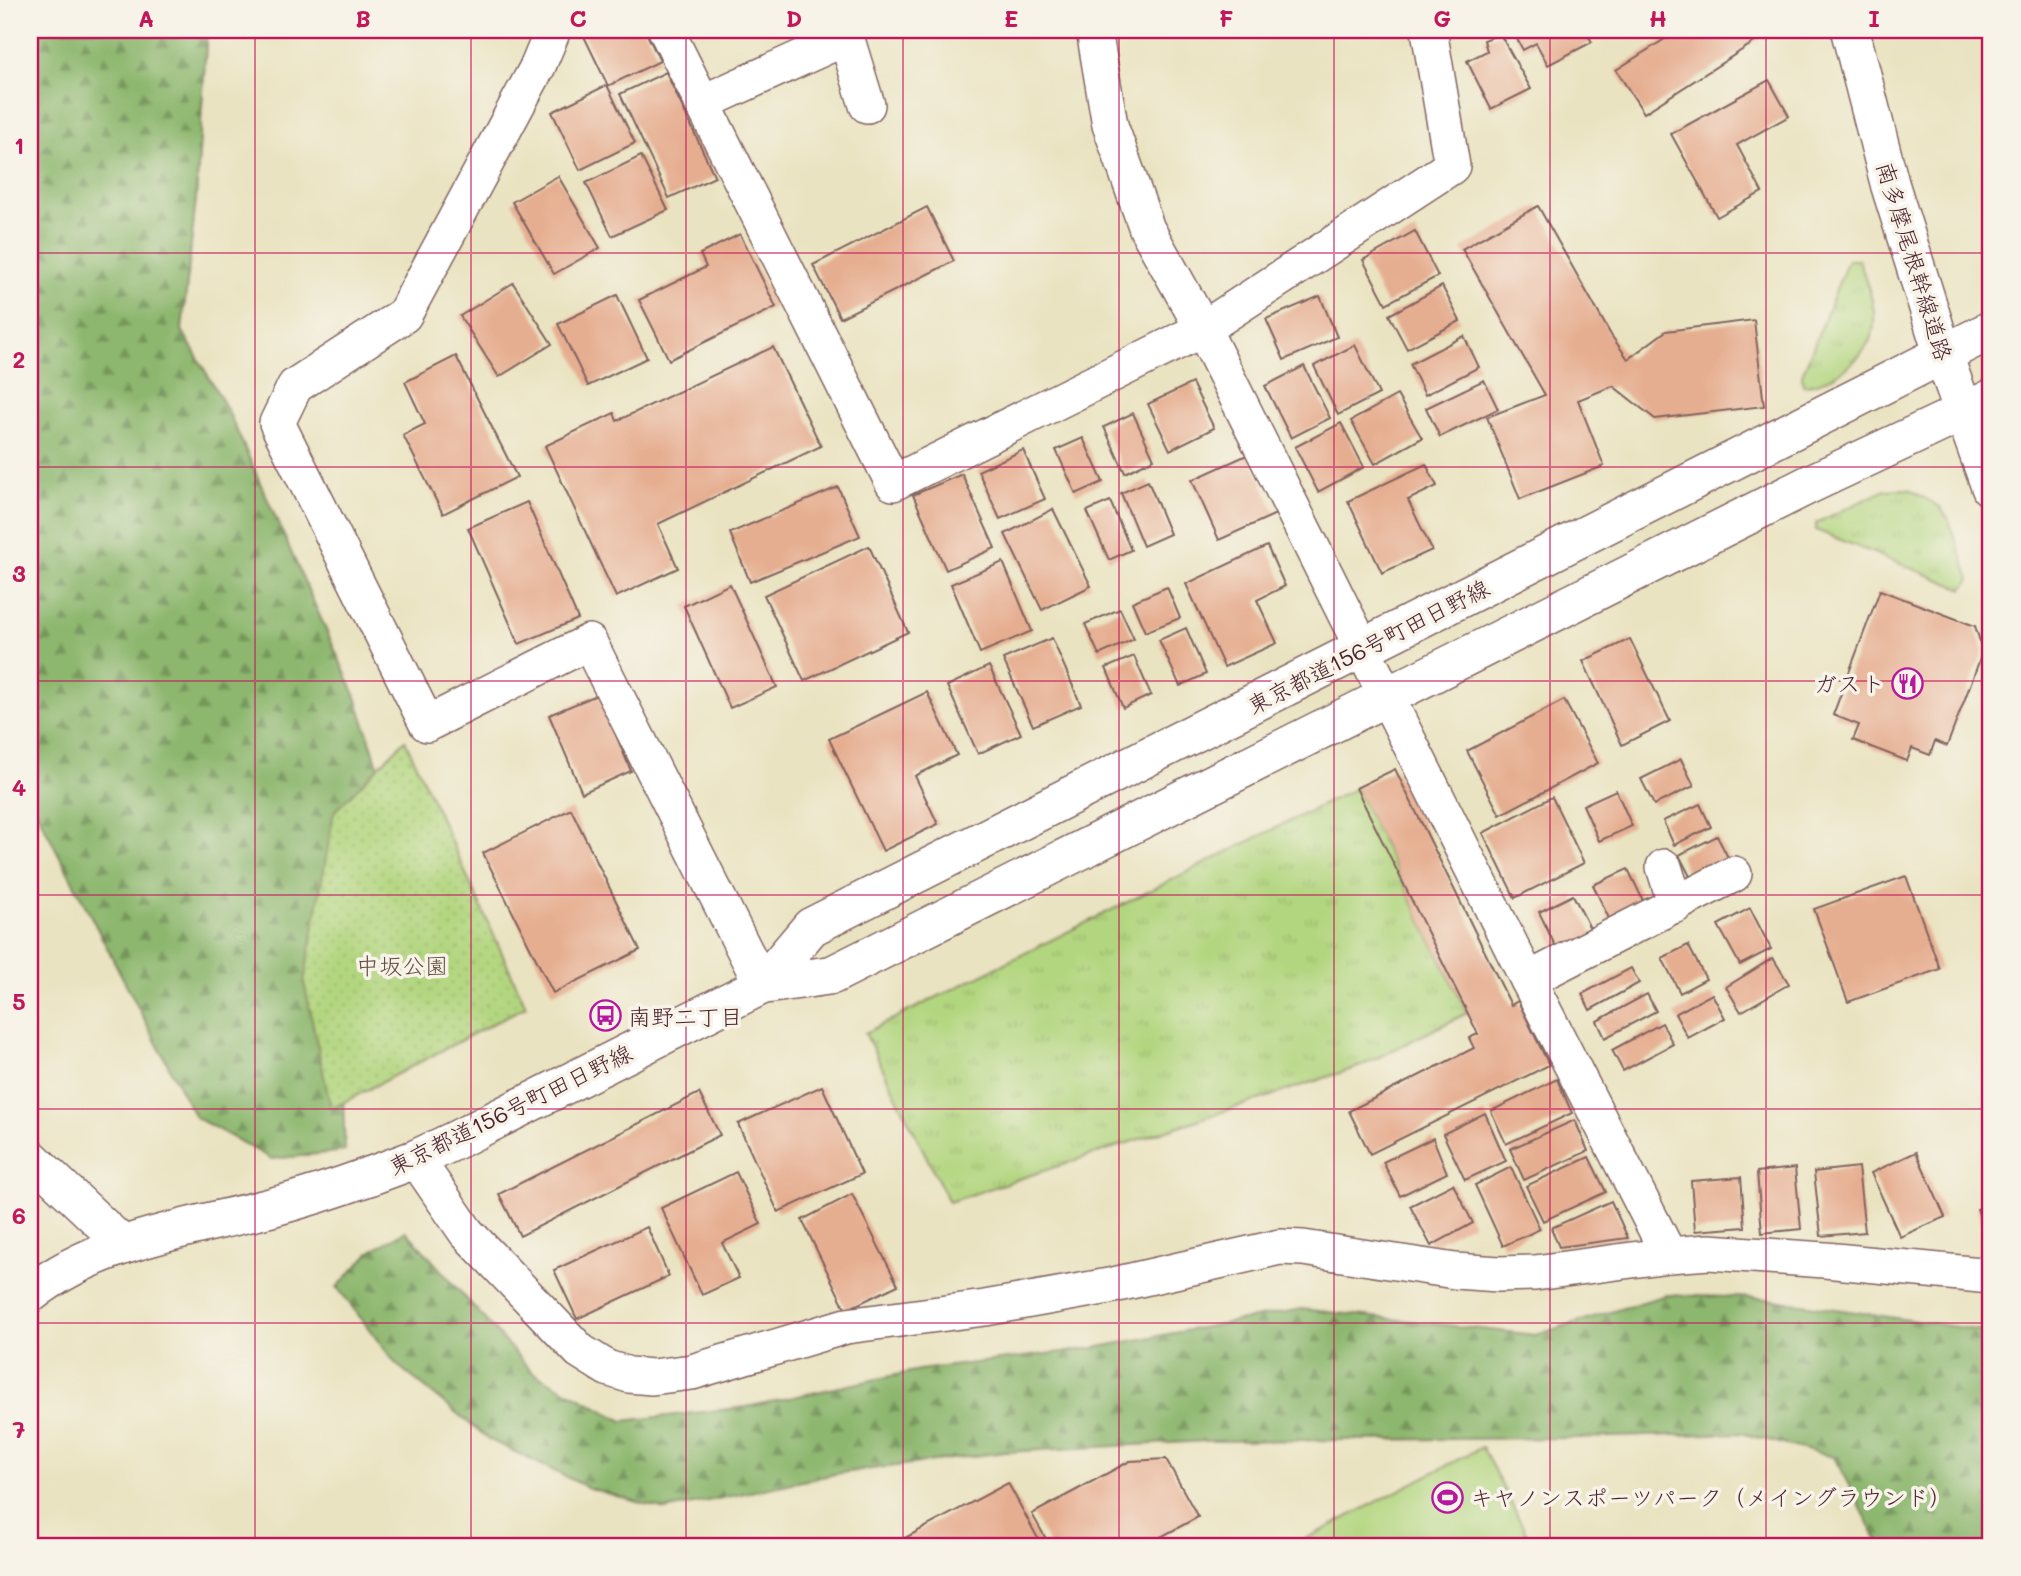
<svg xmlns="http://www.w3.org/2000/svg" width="2021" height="1576" viewBox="0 0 2021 1576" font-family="Mali,'Klee One',sans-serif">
<defs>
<pattern id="grass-tufts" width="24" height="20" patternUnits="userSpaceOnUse" patternTransform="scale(1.75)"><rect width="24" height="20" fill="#b2d67f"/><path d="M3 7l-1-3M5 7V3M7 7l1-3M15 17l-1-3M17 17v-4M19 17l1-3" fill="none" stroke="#9bb76e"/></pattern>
<pattern id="forest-firs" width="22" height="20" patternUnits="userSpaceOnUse" patternTransform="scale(1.75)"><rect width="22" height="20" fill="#8db76e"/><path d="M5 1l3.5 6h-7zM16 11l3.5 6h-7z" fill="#75945b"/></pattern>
<pattern id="park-dots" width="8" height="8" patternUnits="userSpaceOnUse" patternTransform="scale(1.75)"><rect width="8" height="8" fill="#b2d67f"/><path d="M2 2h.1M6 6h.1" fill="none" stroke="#9bb76e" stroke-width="1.8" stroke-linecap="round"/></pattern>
</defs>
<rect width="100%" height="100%" fill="#f7f3e8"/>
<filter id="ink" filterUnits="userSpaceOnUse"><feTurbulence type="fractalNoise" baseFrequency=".0143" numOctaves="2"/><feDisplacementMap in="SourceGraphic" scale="14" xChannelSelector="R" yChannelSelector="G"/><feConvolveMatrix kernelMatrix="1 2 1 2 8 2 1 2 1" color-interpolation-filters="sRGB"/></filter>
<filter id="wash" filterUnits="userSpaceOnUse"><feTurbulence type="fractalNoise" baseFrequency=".00686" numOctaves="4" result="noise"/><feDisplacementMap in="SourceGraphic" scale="28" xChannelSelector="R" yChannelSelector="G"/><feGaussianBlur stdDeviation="1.57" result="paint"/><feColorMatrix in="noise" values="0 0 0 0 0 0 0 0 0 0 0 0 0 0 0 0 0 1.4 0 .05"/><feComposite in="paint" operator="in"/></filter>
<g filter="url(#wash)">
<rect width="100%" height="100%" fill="#eae3c1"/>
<g fill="url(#grass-tufts)" stroke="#7e7a55" stroke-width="2">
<path d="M1848 260H1859C1875 306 1889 337 1843 370 1832 378 1816 385 1803 385L1802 375Z"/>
<polygon points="1909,489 1940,507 1949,521 1970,580 1963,589 1816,530 1816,523 1885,490"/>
<polygon points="1356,788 1467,1013 1361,1066 949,1202 865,1033"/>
</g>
<g fill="url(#forest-firs)" stroke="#6c6b4c" stroke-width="2">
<polygon points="30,30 207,30 196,199 182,330 228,411 356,697 393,811 336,918 345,1151 272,1159 195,1117 30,799"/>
<polygon points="406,1231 532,1372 623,1421 747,1407 919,1370 1094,1348 1302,1309 1535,1335 1666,1295 1761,1298 1991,1332 1991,1546 1881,1546 1834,1457 1740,1433 1580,1438 1207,1441 1005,1452 840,1473 665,1510 589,1488 490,1440 396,1364 337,1287 371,1251"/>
</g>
<polygon fill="url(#park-dots)" stroke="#7e7a55" stroke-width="2" points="405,740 526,1006 331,1109 304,982 334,812"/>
<polygon fill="#b2d67f" stroke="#7e7a55" stroke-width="2" points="1482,1447 1533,1546 1292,1546"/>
<g id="blocks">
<g fill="#e6ae91">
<polygon points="581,30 645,30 660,61 608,86"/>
<polygon points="1512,30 1585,30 1592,42 1548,65 1536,43 1523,50"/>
<polygon points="1679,30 1773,30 1644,113 1616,70"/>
<polygon points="1500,34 1531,89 1491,109 1467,61 1487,51 1484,40"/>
<polygon points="666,72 715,177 669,198 620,94"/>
<polygon points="1769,80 1789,116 1737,145 1762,192 1717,217 1671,134"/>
<polygon points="607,85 635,143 580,170 552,112"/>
<polygon points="641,156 668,210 612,236 586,183"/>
<polygon points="558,176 600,248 554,274 512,202"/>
<polygon points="1538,206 1611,335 1628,359 1666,331 1754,320 1764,406 1655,419 1613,386 1578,400 1604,466 1520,499 1487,417 1545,395 1462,249"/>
<polygon points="927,207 954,261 840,318 813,265"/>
<polygon points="1415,231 1438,276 1386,304 1363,260"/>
<polygon points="740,234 776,307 669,360 639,300 706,267 700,254"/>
<polygon points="513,283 552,344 499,377 460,316"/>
<polygon points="1442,286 1460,321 1407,349 1389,315"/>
<polygon points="617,295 647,358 588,386 558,324"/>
<polygon points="1320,296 1337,337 1284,360 1266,319"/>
<polygon points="1464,336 1479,367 1425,395 1410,364"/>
<polygon points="1355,345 1379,394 1338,415 1314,366"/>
<polygon points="773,347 821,446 658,524 678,568 616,597 545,446 614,413 617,421"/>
<polygon points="456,356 517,477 443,514 403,435 425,424 405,382"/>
<polygon points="1304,366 1330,418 1291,438 1265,386"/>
<polygon points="1484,380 1498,409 1440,437 1426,408"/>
<polygon points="1192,383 1214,428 1170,450 1148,404"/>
<polygon points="1397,395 1422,438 1375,464 1351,421"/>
<polygon points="1133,413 1154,459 1125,473 1104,427"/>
<polygon points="1341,423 1364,467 1318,492 1295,447"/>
<polygon points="1083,438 1103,482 1076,494 1056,450"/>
<polygon points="1023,450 1045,499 1000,519 978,471"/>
<polygon points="1249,454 1276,514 1219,540 1192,480"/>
<polygon points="1426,464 1437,486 1408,500 1432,550 1382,573 1348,501"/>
<polygon points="962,474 995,548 946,570 913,495"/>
<polygon points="1148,481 1170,534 1143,546 1121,493"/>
<polygon points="838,487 860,536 750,582 730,533"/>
<polygon points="1110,501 1131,550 1109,560 1087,511"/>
<polygon points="527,502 578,619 519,644 468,528"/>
<polygon points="1053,509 1091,586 1042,610 1005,534"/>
<polygon points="869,546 908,632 804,681 764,595"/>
<polygon points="1267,546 1285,586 1257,600 1277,643 1224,667 1186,584"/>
<polygon points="1003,562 1032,631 980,653 951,584"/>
<polygon points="730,584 777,687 730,708 684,606"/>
<polygon points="1167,587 1180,618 1145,632 1132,602"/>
<polygon points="1880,590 1975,626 1983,651 1947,746 1935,741 1930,755 1912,748 1907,761 1853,740 1859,725 1833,715"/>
<polygon points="1120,609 1134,639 1099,655 1085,624"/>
<polygon points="1186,628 1206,674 1180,686 1159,640"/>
<polygon points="1052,638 1081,705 1033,726 1003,659"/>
<polygon points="1630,639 1670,721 1622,745 1583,661"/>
<polygon points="1134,656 1151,695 1123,708 1106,668"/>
<polygon points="989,666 1021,734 978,754 947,686"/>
<polygon points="927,692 957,755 915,776 938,824 883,851 829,739"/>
<polygon points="599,694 631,771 582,793 549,715"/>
<polygon points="1564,700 1598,763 1500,815 1467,751"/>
<polygon points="1681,759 1694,786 1654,805 1641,779"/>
<polygon points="1395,769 1511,1005 1518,1001 1549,1065 1370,1154 1349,1111 1474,1048 1469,1038 1478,1034 1356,788"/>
<polygon points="1616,790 1632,826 1599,841 1583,805"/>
<polygon points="1552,797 1584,863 1515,898 1483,833"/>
<polygon points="1700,804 1711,827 1674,845 1663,821"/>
<polygon points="571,809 640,950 553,993 483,853"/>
<polygon points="1717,836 1735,871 1697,890 1679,855"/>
<polygon points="1628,869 1649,913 1614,929 1593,885"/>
<polygon points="1906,876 1940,969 1848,1002 1814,909"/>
<polygon points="1573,895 1594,936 1559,954 1539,912"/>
<polygon points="1750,908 1771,949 1740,965 1718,925"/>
<polygon points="1688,945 1706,979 1680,993 1662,958"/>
<polygon points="1773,958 1789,984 1741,1012 1726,987"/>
<polygon points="1631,968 1639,983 1590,1010 1582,994"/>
<polygon points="1647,994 1656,1011 1605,1038 1597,1021"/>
<polygon points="1712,994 1725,1018 1688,1038 1675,1014"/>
<polygon points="1662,1023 1673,1044 1623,1071 1612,1050"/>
<polygon points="1557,1079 1572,1113 1506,1144 1491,1111"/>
<polygon points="822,1086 862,1174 778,1212 738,1124"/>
<polygon points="699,1093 720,1135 520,1236 499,1194"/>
<polygon points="1485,1113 1506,1161 1465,1180 1443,1134"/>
<polygon points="1575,1120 1588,1151 1524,1180 1510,1149"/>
<polygon points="1433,1138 1447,1173 1400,1196 1383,1162"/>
<polygon points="1916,1152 1945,1217 1900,1237 1871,1173"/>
<polygon points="1589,1157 1606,1192 1543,1221 1526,1186"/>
<polygon points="1511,1167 1540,1229 1503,1246 1475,1185"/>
<polygon points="1858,1167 1865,1232 1821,1236 1814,1172"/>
<polygon points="1795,1168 1801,1229 1762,1233 1757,1172"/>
<polygon points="736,1172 761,1224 722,1243 739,1278 702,1295 661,1208"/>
<polygon points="1741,1177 1745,1227 1695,1231 1691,1181"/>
<polygon points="1453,1184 1473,1223 1431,1246 1410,1206"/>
<polygon points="852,1194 898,1285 846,1310 802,1220"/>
<polygon points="1611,1201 1628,1238 1559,1247 1551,1228"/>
<polygon points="1991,1203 1991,1244 1977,1209"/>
<polygon points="647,1227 669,1276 577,1319 554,1270"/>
<polygon points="1166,1459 1198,1517 1144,1546 1050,1546 1032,1514 1130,1461"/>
<polygon points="1008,1483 1042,1546 890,1546"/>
</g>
</g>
</g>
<g filter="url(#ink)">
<use href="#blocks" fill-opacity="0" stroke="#826460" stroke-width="2"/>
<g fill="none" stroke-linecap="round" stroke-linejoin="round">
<defs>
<g id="minor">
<polyline points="553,30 538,66 404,315 295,386 277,423 427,724 589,642 762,985"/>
<polyline points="666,30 893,483 1203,329 1452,166 1429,30"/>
<polyline points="844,30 867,105"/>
<polyline points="1094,30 1110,125 1147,229 1203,329 1528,980 1669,1255"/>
<polyline points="702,103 847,37"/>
<polyline points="1664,867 1676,905"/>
<polyline points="1528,980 1734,874"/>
<polyline points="30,1156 125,1246"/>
<polyline points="416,1159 466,1232 580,1351 607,1368 629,1375 652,1377 692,1372 846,1326 985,1308 1109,1286 1280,1247 1303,1248 1455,1271 1499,1274 1535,1273 1669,1255 1709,1252 1825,1260 1991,1276"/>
</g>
<path id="tertiary" d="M30 1294C96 1241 189 1228 269 1208 303 1199 337 1188 370 1176"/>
<g id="secondary">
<polyline points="1850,30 1890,185 1943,354 1991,488"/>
<polyline points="762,985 811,927 1991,330"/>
<polyline points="370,1176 416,1159 456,1140 762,985 832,975 1810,484 1991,399"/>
</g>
</defs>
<use href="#minor" stroke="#826460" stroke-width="38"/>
<use href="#tertiary" stroke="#826460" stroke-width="41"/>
<use href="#secondary" stroke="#826460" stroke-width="41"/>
<use href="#minor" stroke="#fff" stroke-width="35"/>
<use href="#tertiary" stroke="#fff" stroke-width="38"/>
<use href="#secondary" stroke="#fff" stroke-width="38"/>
</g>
</g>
<path fill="none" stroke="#c2185b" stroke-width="2" stroke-opacity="0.55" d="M255 30V1546M471 30V1546M686 30V1546M903 30V1546M1119 30V1546M1334 30V1546M1550 30V1546M1766 30V1546M30 253H1991M30 467H1991M30 681H1991M30 895H1991M30 1109H1991M30 1323H1991"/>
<defs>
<symbol id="restaurant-ring" viewBox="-11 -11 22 22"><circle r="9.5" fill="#f7f3e8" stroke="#b5179e" stroke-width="1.5"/><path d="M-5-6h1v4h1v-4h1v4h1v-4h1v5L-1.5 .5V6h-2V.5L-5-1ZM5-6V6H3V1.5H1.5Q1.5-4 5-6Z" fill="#b5179e"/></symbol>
<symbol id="bus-ring" viewBox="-11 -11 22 22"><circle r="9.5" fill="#f7f3e8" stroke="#b5179e" stroke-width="1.5"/><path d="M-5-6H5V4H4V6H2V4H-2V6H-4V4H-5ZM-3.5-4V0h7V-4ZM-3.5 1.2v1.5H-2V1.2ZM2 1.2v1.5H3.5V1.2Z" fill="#b5179e"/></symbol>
<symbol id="stadium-ring" viewBox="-11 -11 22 22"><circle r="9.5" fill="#f7f3e8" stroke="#b5179e" stroke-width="1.5"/><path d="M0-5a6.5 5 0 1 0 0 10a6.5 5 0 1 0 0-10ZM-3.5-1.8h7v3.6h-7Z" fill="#b5179e"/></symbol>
</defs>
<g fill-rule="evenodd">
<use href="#restaurant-ring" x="1890" y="666" width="35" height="35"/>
<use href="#bus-ring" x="588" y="998" width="35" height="35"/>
<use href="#stadium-ring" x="1430" y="1480" width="35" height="35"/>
</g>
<g text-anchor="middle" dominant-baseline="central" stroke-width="7" stroke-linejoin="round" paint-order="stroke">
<g font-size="23" fill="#4a1f2b" stroke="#f7f3e8">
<text transform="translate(1915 261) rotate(73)">南多摩尾根幹線道路</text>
<text transform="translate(1368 646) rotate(-27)">東京都道156号町田日野線</text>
<text transform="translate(510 1109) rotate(-26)">東京都道156号町田日野線</text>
</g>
<g font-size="23" fill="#4a1f2b" stroke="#f7f3e8" text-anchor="start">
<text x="1885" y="683" text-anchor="end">ガスト</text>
<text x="628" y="1016">南野二丁目</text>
<text x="1470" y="1497">キヤノンスポーツパーク（メイングラウンド）</text>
</g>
<g font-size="23" fill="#644d40" stroke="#f7f3e8">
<text x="402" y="965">中坂公園</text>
</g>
</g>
<rect width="2021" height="1576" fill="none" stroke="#f7f3e8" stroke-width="77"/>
<rect x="38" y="38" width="1944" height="1500" fill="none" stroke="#c2185b" stroke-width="2.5"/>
<g font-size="23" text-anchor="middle" font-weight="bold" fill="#c2185b">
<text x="146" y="27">A</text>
<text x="363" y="27">B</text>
<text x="578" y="27">C</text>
<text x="794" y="27">D</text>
<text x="1011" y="27">E</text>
<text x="1226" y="27">F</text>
<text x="1442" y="27">G</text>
<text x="1658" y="27">H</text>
<text x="1874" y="27">I</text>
<text x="19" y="154">1</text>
<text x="19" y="368">2</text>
<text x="19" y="582">3</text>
<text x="19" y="796">4</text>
<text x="19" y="1010">5</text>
<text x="19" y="1224">6</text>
<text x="19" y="1438">7</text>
</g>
</svg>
